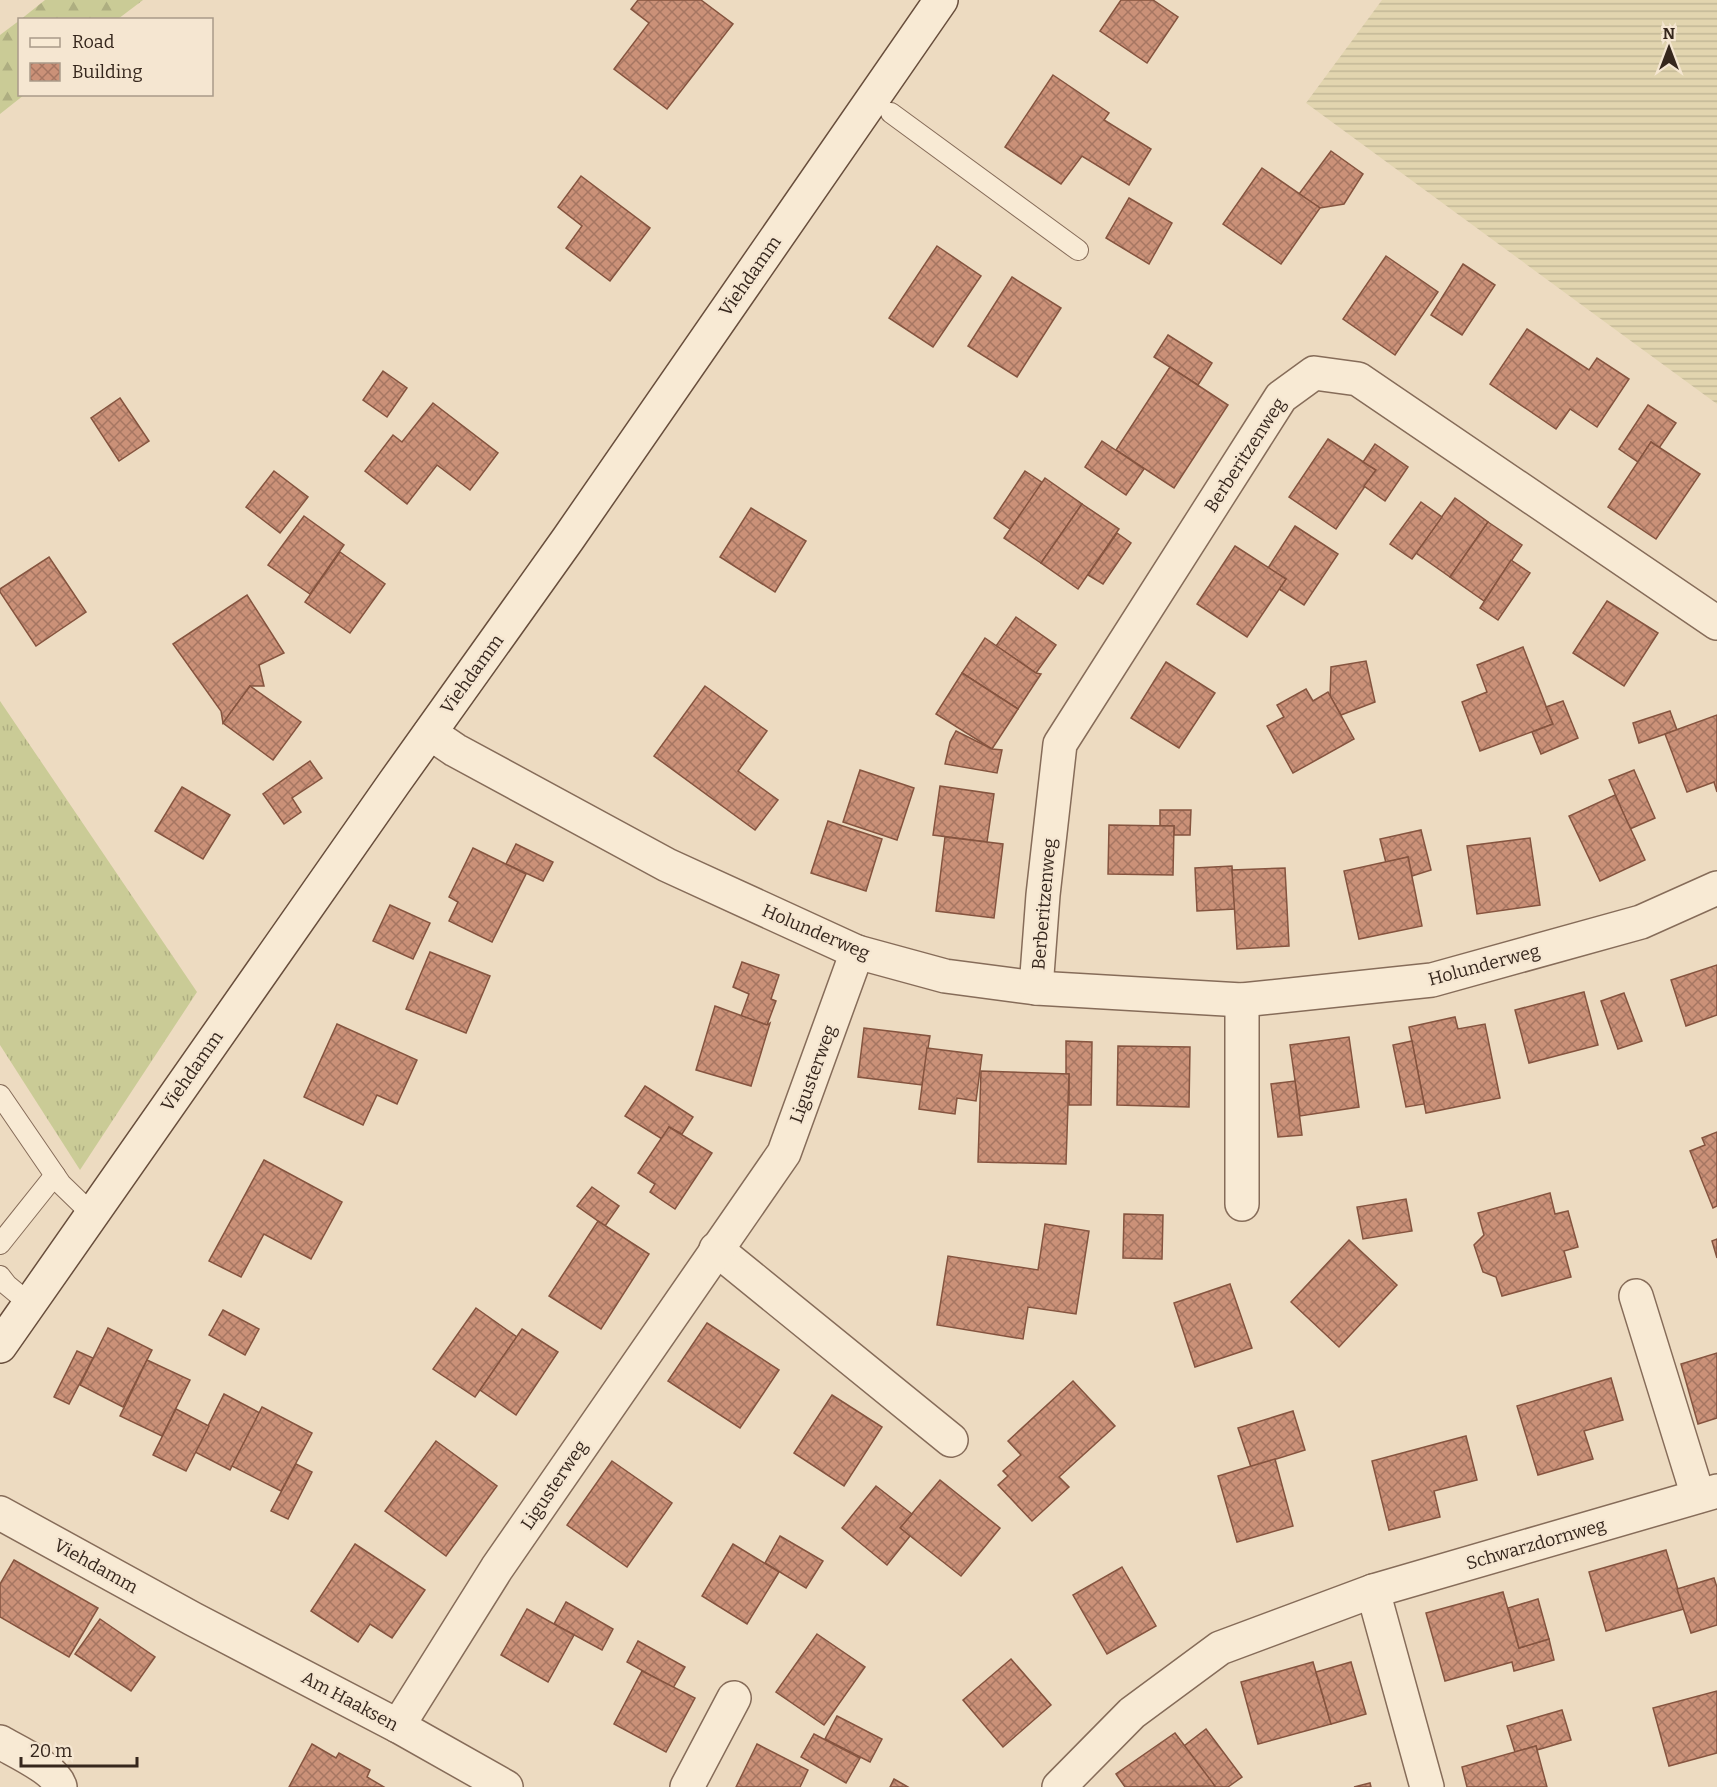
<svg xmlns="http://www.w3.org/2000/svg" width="1717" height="1787" viewBox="0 0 1717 1787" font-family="Bitter,serif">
<defs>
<pattern id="farmland-rules" width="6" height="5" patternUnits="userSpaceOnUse" patternTransform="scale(1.5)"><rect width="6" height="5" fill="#e2d5af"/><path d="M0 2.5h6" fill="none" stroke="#c2b796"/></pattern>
<pattern id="grass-tufts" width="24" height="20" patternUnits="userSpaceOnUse" patternTransform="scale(1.5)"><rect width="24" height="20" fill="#cacb96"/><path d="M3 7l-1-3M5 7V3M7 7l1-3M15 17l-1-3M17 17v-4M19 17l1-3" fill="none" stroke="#aeae81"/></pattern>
<pattern id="forest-firs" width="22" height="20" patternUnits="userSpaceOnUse" patternTransform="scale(1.5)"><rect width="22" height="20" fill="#cacb96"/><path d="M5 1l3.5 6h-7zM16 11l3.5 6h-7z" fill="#aeae81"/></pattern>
<pattern id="building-cross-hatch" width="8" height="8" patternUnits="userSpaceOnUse" patternTransform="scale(1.5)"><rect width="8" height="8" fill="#cb9178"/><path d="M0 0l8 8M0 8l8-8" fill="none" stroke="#a67662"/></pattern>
</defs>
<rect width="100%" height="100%" fill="#eddbc1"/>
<polygon fill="url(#farmland-rules)" points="1382,0 1717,0 1717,404 1306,103"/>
<polygon fill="url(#grass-tufts)" points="0,701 197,992 80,1170 0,1045"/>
<g fill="url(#forest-firs)">
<polygon points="45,0 143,0 118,19 20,20"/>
<polygon points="20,20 20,94 24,95 0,114 0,35"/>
</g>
<g fill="url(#building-cross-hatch)" stroke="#85543f" stroke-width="1.5">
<polygon points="638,0 701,0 733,24 667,109 614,69 649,23 631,9"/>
<polygon points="1121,0 1153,0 1178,17 1147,63 1100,31"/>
<polygon points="1053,75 1109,113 1104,120 1151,149 1129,185 1082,156 1061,184 1005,147"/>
<polygon points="1331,151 1363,174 1344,204 1320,208 1299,194"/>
<polygon points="1262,168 1320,208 1281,264 1223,224"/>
<polygon points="581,176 650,228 610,281 566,248 582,226 558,207"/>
<polygon points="1129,198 1172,223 1149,264 1106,238"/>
<polygon points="937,246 981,276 933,347 889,318"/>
<polygon points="1386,256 1438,292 1395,355 1343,319"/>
<polygon points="1463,264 1495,285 1462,335 1431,315"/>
<polygon points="1012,277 1061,308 1017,377 968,346"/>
<polygon points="1527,329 1589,370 1597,358 1629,379 1597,427 1570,409 1556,429 1490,384"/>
<polygon points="1168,335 1212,363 1198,385 1154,357"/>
<polygon points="1170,367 1228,405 1174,488 1116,450"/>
<polygon points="383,371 407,388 387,417 363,400"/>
<polygon points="120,398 149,441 119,461 91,418"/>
<polygon points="433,403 498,453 470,490 437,465 407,504 365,471 393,435 402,442"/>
<polygon points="1648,405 1676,423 1659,448 1651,442 1638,462 1619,449"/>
<polygon points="1328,439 1376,470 1336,529 1289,497"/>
<polygon points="1102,441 1144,469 1126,495 1085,467"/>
<polygon points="1651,442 1700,474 1656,539 1608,507"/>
<polygon points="1375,444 1408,467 1385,501 1364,486 1376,470 1363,462"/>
<polygon points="274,471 308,497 280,533 246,507"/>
<polygon points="1025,471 1043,483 1010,529 994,518"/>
<polygon points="1045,478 1082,504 1041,563 1004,538"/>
<polygon points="1455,498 1488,522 1450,577 1416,553"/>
<polygon points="1421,502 1442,517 1412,559 1390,544"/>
<polygon points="1082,504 1119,529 1078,589 1041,563"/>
<polygon points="751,508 806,541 775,592 720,557"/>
<polygon points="304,516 344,545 310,594 268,565"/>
<polygon points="1488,522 1522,545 1484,601 1450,577"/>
<polygon points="1295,526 1338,554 1304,605 1279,589 1286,579 1268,568"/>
<polygon points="1117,533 1131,543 1103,584 1088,575"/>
<polygon points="1235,546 1286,579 1247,637 1197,604"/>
<polygon points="340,552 385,584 350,633 305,602"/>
<polygon points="49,557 86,612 36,646 0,592 0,589"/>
<polygon points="1511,560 1530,573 1498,620 1480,608"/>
<polygon points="247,595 284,653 259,665 264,686 250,686 223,723 221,711 173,644"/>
<polygon points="1607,601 1658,633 1624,686 1573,653"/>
<polygon points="1016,617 1056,645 1036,673 996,646"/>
<polygon points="985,638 1036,673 1041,674 1018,709 962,673"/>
<polygon points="1523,647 1553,724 1480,751 1462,702 1487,692 1477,665"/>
<polygon points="1366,661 1375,702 1341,715 1330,696 1331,667"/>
<polygon points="1166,662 1215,693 1179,748 1131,718"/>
<polygon points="962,673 1018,709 992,749 936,714"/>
<polygon points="250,686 301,722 273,760 223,723"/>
<polygon points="705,686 767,731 738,771 778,800 755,830 654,756"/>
<polygon points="1306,689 1313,701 1328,692 1354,739 1293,773 1267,726 1284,717 1277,705"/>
<polygon points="1563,701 1578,738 1541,754 1532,732 1553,724 1546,707"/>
<polygon points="1670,711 1677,730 1639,743 1633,723"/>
<polygon points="1717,715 1717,792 1714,782 1687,792 1665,734"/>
<polygon points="956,731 992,749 1002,750 997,773 945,764 950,742"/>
<polygon points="310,761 322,778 292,798 301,812 284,824 263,794"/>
<polygon points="860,770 914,788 897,840 843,822"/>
<polygon points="1634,770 1655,818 1630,829 1609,780"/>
<polygon points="940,786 994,794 987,842 933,835"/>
<polygon points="182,787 230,815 203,859 155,831"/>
<polygon points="1615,795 1645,860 1600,881 1569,816"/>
<polygon points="1160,810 1191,810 1190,835 1174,835 1174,826 1160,826"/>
<polygon points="828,821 882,839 866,891 811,873"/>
<polygon points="1109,825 1174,826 1173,875 1108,874"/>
<polygon points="1421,830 1431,870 1412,876 1408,857 1386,863 1380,839"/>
<polygon points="945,837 1003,844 994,918 936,911"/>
<polygon points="1530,838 1540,905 1477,914 1467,846"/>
<polygon points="516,844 553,862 543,881 506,864"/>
<polygon points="473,848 526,874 492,942 449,921 458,902 449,897"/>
<polygon points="1408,857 1422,926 1359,939 1344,871"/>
<polygon points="1232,866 1235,909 1197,911 1195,868"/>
<polygon points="1285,868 1289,946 1237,949 1232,870"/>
<polygon points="390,905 430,923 413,959 373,941"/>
<polygon points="430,952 490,976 466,1033 406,1009"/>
<polygon points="742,962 779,975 771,999 776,1001 767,1025 741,1016 749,994 733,987"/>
<polygon points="1717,965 1717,1015 1686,1026 1671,980"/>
<polygon points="1584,992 1598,1045 1529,1063 1515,1010"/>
<polygon points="1624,993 1642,1041 1618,1049 1601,1001"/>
<polygon points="715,1006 767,1025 770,1023 751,1086 696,1070"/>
<polygon points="1455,1017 1458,1029 1485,1024 1500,1098 1426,1113 1409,1027"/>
<polygon points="337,1024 417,1060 397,1104 377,1095 363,1125 304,1097"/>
<polygon points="864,1028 930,1036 922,1085 858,1077"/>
<polygon points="1349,1037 1359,1107 1300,1116 1290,1045"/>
<polygon points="1066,1041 1092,1042 1091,1105 1069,1105 1069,1074 1066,1074"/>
<polygon points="1412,1041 1424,1104 1406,1107 1393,1045"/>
<polygon points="1118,1046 1190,1047 1189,1107 1117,1105"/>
<polygon points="927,1048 982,1055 976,1101 957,1098 955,1114 919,1109"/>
<polygon points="981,1071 1069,1074 1066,1164 978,1162"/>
<polygon points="1295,1081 1302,1135 1278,1137 1271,1084"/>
<polygon points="645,1086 693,1117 682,1134 669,1127 662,1139 625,1116"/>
<polygon points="669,1127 712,1153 675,1209 650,1192 655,1184 638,1173"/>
<polygon points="1717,1132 1717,1206 1713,1208 1690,1151 1705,1145 1702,1138"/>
<polygon points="264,1160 342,1202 311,1259 264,1234 241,1277 209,1261"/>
<polygon points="592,1187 619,1206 605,1226 577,1206"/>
<polygon points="1550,1193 1555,1214 1568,1211 1578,1247 1564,1251 1571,1277 1502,1296 1496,1277 1483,1272 1474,1245 1484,1235 1478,1213"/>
<polygon points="1406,1199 1412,1231 1363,1239 1357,1207"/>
<polygon points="1124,1214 1163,1215 1162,1259 1123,1258"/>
<polygon points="598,1221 649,1254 601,1329 549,1296"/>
<polygon points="1045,1224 1089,1231 1076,1314 1028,1307 1023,1339 937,1325 948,1256 1038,1270"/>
<polygon points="1717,1239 1717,1258 1712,1241"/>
<polygon points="1349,1240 1397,1285 1339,1347 1291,1302"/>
<polygon points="1230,1284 1252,1348 1195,1367 1174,1303"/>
<polygon points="476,1308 517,1337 475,1397 433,1369"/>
<polygon points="223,1310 259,1329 245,1355 209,1335"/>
<polygon points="707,1323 779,1370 740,1428 668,1381"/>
<polygon points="108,1328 152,1350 123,1407 80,1385"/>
<polygon points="522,1329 558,1352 516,1415 480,1390"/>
<polygon points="77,1351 93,1358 69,1404 54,1397"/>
<polygon points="1717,1353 1717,1418 1698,1424 1681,1364"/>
<polygon points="147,1360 190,1380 162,1436 120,1416"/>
<polygon points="1611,1378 1623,1420 1584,1431 1593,1459 1538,1475 1517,1406"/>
<polygon points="1073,1381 1115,1426 1059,1477 1069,1487 1032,1521 998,1485 1008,1476 1003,1471 1021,1455 1008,1441"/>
<polygon points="224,1394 260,1413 230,1470 195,1452"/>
<polygon points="832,1395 882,1427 844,1486 794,1453"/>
<polygon points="262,1407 312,1433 281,1491 232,1466"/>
<polygon points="176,1409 209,1426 186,1471 153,1455"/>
<polygon points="1293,1411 1305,1450 1251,1467 1238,1428"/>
<polygon points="1466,1436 1477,1480 1434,1491 1440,1517 1389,1530 1372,1461"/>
<polygon points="436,1441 497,1486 446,1556 385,1511"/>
<polygon points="1275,1459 1293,1526 1237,1542 1218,1476"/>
<polygon points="612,1461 672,1503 627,1567 567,1525"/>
<polygon points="296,1464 312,1472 288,1519 271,1511"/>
<polygon points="940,1480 1000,1528 961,1576 900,1528"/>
<polygon points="876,1486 912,1514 900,1528 910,1536 887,1565 842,1528"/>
<polygon points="780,1536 823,1561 806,1588 765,1563"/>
<polygon points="355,1544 425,1590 392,1638 370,1624 358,1642 311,1611"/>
<polygon points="733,1544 779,1572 747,1624 702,1596"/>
<polygon points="1666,1550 1684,1609 1606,1631 1589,1572"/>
<polygon points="14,1560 98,1608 69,1657 0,1617 0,1584"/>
<polygon points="1122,1567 1156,1626 1107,1654 1073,1595"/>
<polygon points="1714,1578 1717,1587 1717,1625 1691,1633 1677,1589"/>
<polygon points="1503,1592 1519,1648 1549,1639 1554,1660 1514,1671 1512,1662 1445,1681 1426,1613"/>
<polygon points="1538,1599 1549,1639 1519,1648 1508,1608"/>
<polygon points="566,1602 613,1629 602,1650 554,1624"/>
<polygon points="527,1609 574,1635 548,1682 501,1655"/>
<polygon points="100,1619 155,1657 131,1691 75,1654"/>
<polygon points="817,1634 865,1667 824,1725 776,1692"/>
<polygon points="638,1641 685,1667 673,1688 627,1662"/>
<polygon points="1011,1659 1051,1705 1003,1747 963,1700"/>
<polygon points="1313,1662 1331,1724 1258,1744 1241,1682"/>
<polygon points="1351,1662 1366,1714 1331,1724 1316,1672"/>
<polygon points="642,1671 695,1698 666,1752 614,1724"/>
<polygon points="1717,1691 1717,1753 1669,1766 1653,1708"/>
<polygon points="1562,1710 1571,1740 1537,1750 1536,1746 1515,1752 1507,1726"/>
<polygon points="837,1716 882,1739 870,1762 825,1739"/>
<polygon points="1206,1729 1242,1777 1228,1787 1215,1787 1184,1746"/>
<polygon points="1175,1733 1215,1786 1125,1787 1116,1774"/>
<polygon points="814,1734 860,1758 846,1783 801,1757"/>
<polygon points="312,1744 336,1758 339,1753 370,1770 367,1777 384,1787 289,1787"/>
<polygon points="757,1744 808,1770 800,1787 736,1787"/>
<polygon points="1536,1746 1547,1787 1467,1787 1462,1767"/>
<polygon points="894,1779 908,1787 890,1787"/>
<polygon points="1370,1783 1371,1787 1354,1787"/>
</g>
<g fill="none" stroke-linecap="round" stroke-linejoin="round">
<defs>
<g id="service">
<polyline points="891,113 1078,250"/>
<polyline points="0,1095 61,1184 93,1215"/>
<polyline points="0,1244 55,1175"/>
<polyline points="0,1276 7,1285 30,1304"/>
</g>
<g id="minor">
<polyline points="430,733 455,750 667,865 857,952 945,976 1036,988 1242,1000 1432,980 1641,922 1717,888"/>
<polyline points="1036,988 1043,895 1060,744 1281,397 1314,373 1358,379 1717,623"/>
<polyline points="1242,1000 1242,1204"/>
<polyline points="716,1249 951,1440"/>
<polyline points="1636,1296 1698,1496"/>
<polyline points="0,1513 193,1619 398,1726 506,1787"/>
<polyline points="1373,1591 1427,1787"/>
<polyline points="398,1726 497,1568 784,1153 857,952"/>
<path d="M0 1742C15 1751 56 1769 60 1787"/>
<polyline points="687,1787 734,1698"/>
<polyline points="1059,1787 1132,1713 1220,1648 1373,1591 1717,1491"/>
</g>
<polyline id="secondary" points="0,1346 394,783 568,539 941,0"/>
</defs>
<use href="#service" stroke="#866c59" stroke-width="22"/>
<use href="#minor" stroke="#866c59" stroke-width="36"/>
<use href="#secondary" stroke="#684e3c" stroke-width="36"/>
<use href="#service" stroke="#f8ead4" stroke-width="20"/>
<use href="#minor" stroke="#f8ead4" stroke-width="33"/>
<use href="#secondary" stroke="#f8ead4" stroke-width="33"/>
</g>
<g text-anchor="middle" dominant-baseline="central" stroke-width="4.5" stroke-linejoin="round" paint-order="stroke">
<g font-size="18" fill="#36271d" stroke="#f5e6d1">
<text transform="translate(750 276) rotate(-55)">Viehdamm</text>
<text transform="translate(1245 455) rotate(-57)">Berberitzenweg</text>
<text transform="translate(472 674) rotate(-54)">Viehdamm</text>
<text transform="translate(1044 904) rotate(-85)">Berberitzenweg</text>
<text transform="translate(816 932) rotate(23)">Holunderweg</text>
<text transform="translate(1484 965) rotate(-15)">Holunderweg</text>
<text transform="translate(192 1071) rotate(-55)">Viehdamm</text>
<text transform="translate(813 1074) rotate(-70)">Ligusterweg</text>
<text transform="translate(554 1485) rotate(-56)">Ligusterweg</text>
<text transform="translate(1536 1544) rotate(-16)">Schwarzdornweg</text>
<text transform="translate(96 1566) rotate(29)">Viehdamm</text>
<text transform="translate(350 1701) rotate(28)">Am Haaksen</text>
</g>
</g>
<rect x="18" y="18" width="195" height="78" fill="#f5e6d1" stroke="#a99a89" stroke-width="1.5"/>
<rect x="30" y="38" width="30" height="9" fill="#f8ead4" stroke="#a99a89" stroke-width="1.5"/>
<text x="72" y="48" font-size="18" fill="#36271d">Road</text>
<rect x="30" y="63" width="30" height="18" fill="url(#building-cross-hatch)" stroke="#a99a89" stroke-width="1.5"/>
<text x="72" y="78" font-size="18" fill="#36271d">Building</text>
<g transform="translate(1669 48)" stroke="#f5e6d1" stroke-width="4.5" paint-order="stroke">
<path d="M0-4.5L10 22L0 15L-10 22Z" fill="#36271d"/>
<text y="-9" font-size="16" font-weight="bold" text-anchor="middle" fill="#36271d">N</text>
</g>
<path d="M21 1757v9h116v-9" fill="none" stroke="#36271d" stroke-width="3"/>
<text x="30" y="1757" font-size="18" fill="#36271d" stroke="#f5e6d1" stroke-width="4.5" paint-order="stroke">20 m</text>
</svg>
